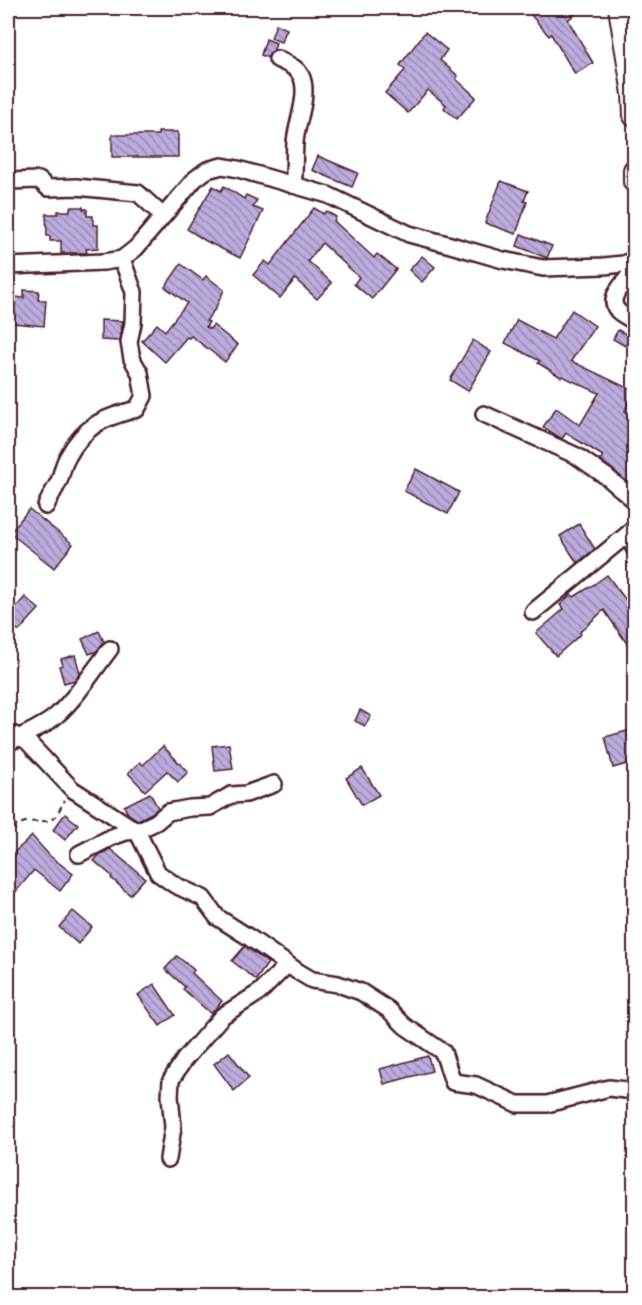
<svg xmlns="http://www.w3.org/2000/svg" width="642" height="1305" viewBox="0 0 642 1305" font-family="Caveat,sans-serif">
<defs>
<pattern id="building-back-hatch" width="6" height="6" patternUnits="userSpaceOnUse" patternTransform="scale(1.5)"><rect width="6" height="6" fill="#baacdc"/><path d="M-1 5l2 2M0 0l6 6M5-1l2 2" fill="none" stroke="#998bb3"/></pattern>
</defs>
<rect width="100%" height="100%" fill="#fff"/>
<filter id="ink" filterUnits="userSpaceOnUse"><feTurbulence type="fractalNoise" baseFrequency=".0167" numOctaves="2"/><feDisplacementMap in="SourceGraphic" scale="12" xChannelSelector="R" yChannelSelector="G"/><feConvolveMatrix kernelMatrix="1 2 1 2 8 2 1 2 1" color-interpolation-filters="sRGB"/></filter>
<g filter="url(#ink)">
<g fill="url(#building-back-hatch)" stroke="#4a1f2b" stroke-width="1.5">
<polygon points="539,8 582,8 568,20 593,63 575,74 551,34 549,36 531,15"/>
<polygon points="276,24 287,29 281,42 271,38"/>
<polygon points="425,32 447,50 440,60 458,76 456,79 476,97 457,119 444,108 446,105 428,90 408,113 385,93 405,70 400,65"/>
<polygon points="266,39 276,43 274,50 269,54 268,58 261,55"/>
<polygon points="158,132 178,132 178,157 112,157 112,135 158,135"/>
<polygon points="318,156 358,173 352,187 312,170"/>
<polygon points="501,181 528,191 524,201 527,202 516,234 485,223"/>
<polygon points="213,186 221,191 224,186 244,199 246,195 257,200 253,207 263,211 240,258 206,241 187,229"/>
<polygon points="70,207 83,207 83,209 87,209 87,216 93,216 93,225 98,225 98,248 86,249 87,253 61,253 61,241 50,241 50,236 47,236 46,214 58,214 58,211 70,211"/>
<polygon points="314,208 324,214 326,211 336,217 334,221 374,258 377,254 396,269 372,299 354,284 359,277 322,243 308,261 332,283 317,299 295,279 280,298 253,275 265,261 270,265"/>
<polygon points="521,234 552,246 547,258 517,246"/>
<polygon points="422,256 435,267 422,282 409,270"/>
<polygon points="181,264 203,280 206,276 224,290 215,309 206,321 209,322 206,327 210,329 213,325 238,345 225,362 191,336 189,338 187,337 165,362 142,341 157,324 165,331 187,303 165,287"/>
<polygon points="24,290 39,291 38,300 46,300 44,326 13,323 15,297 24,298"/>
<polygon points="572,310 595,326 571,361 634,391 625,411 634,417 634,485 625,480 600,460 603,456 566,433 562,439 543,427 556,408 580,425 599,393 562,376 561,377 538,363 540,361 505,343 517,320 553,339"/>
<polygon points="101,320 123,321 119,341 101,340"/>
<polygon points="618,330 630,336 625,346 613,339"/>
<polygon points="473,340 491,352 468,391 450,380"/>
<polygon points="416,469 459,492 448,514 404,491"/>
<polygon points="29,509 73,544 54,568 10,533"/>
<polygon points="579,524 595,549 577,563 560,536"/>
<polygon points="607,575 628,603 634,599 634,654 604,610 580,632 581,634 556,656 536,633 564,609 560,605 571,594 574,597 593,585"/>
<polygon points="25,597 39,609 19,631 8,621 8,616"/>
<polygon points="99,631 104,642 97,651 89,654 82,639"/>
<polygon points="75,655 80,673 75,680 64,683 59,666 63,665 61,659"/>
<polygon points="360,710 371,716 365,726 355,721"/>
<polygon points="634,729 634,762 613,768 605,737"/>
<polygon points="229,744 233,769 215,771 212,746"/>
<polygon points="163,746 188,772 178,782 167,771 145,791 128,773 140,762 143,765"/>
<polygon points="362,768 379,795 362,805 346,778"/>
<polygon points="150,793 158,808 152,813 138,820 128,814 124,806"/>
<polygon points="65,814 78,824 65,840 53,830"/>
<polygon points="32,836 50,856 73,874 60,891 34,870 14,894 8,888 8,858"/>
<polygon points="110,849 145,878 130,895 111,878 112,876 94,861 99,855"/>
<polygon points="73,911 92,927 78,944 59,927"/>
<polygon points="245,946 268,963 256,980 232,961"/>
<polygon points="177,956 194,970 192,973 222,1001 211,1014 183,989 185,987 165,969"/>
<polygon points="154,984 175,1015 160,1026 138,995"/>
<polygon points="229,1052 249,1078 234,1091 214,1064"/>
<polygon points="428,1056 432,1071 384,1084 380,1069"/>
</g>
<g fill="none" stroke-linecap="round" stroke-linejoin="round">
<defs>
<g id="minor">
<path d="M277 59C287 64 298 67 302 78 309 97 296 124 295 143 294 157 295 171 293 185"/>
<polyline points="8,181 39,180 48,188 76,187 138,193 163,216"/>
<path d="M634 260C633 265 633 270 630 274 624 284 606 298 618 311 622 315 629 318 634 321"/>
<polyline points="8,266 104,262 122,259 136,248 195,179 207,170 222,166 238,169 328,195 409,234 447,244 503,260 543,268 604,266 623,264 634,260"/>
<polyline points="484,414 577,456 607,477 634,500"/>
<path d="M46 506C50 497 55 489 59 481 62 473 63 465 67 458 85 425 102 418 137 409L144 396 140 373 132 359 129 342 133 323 134 292 122 259"/>
<polyline points="629,533 634,548"/>
<polyline points="533,612 629,533 634,527"/>
<polyline points="8,732 27,741 72,789 137,831 158,873 175,885 203,898 217,917 250,938 297,971 312,980 338,984 361,992 389,1010 405,1026 443,1052 453,1082 476,1085 517,1104 547,1104 609,1088 634,1091"/>
<path d="M8 743C24 734 43 728 57 715 77 697 93 671 110 649"/>
<polyline points="79,854 112,837 126,832 137,831 156,822 168,812 190,808 210,807 231,795 246,794 274,784"/>
<polyline points="168,1159 173,1127 170,1096 171,1080 184,1060 222,1016 260,992 287,965"/>
</g>
<g id="tertiary">
<polyline points="619,8 633,94 634,116"/>
<polyline points="634,170 634,182"/>
</g>
</defs>
<use href="#minor" stroke="#4a1f2b" stroke-width="20"/>
<use href="#tertiary" stroke="#4a1f2b" stroke-width="24"/>
<polyline stroke="#4a1f2b" stroke-width="2" stroke-dasharray="6 4.5" stroke-linecap="butt" points="8,839 17,825 25,822 48,821 56,816 65,800"/>
<use href="#minor" stroke="#fff" stroke-width="15"/>
<use href="#tertiary" stroke="#fff" stroke-width="20"/>
</g>
</g>
<rect width="642" height="1305" fill="none" stroke="#fff" stroke-width="30"/>
<rect x="15" y="15" width="612" height="1275" fill="none" stroke="#4a1f2b" stroke-width="2" filter="url(#ink)"/>
</svg>
